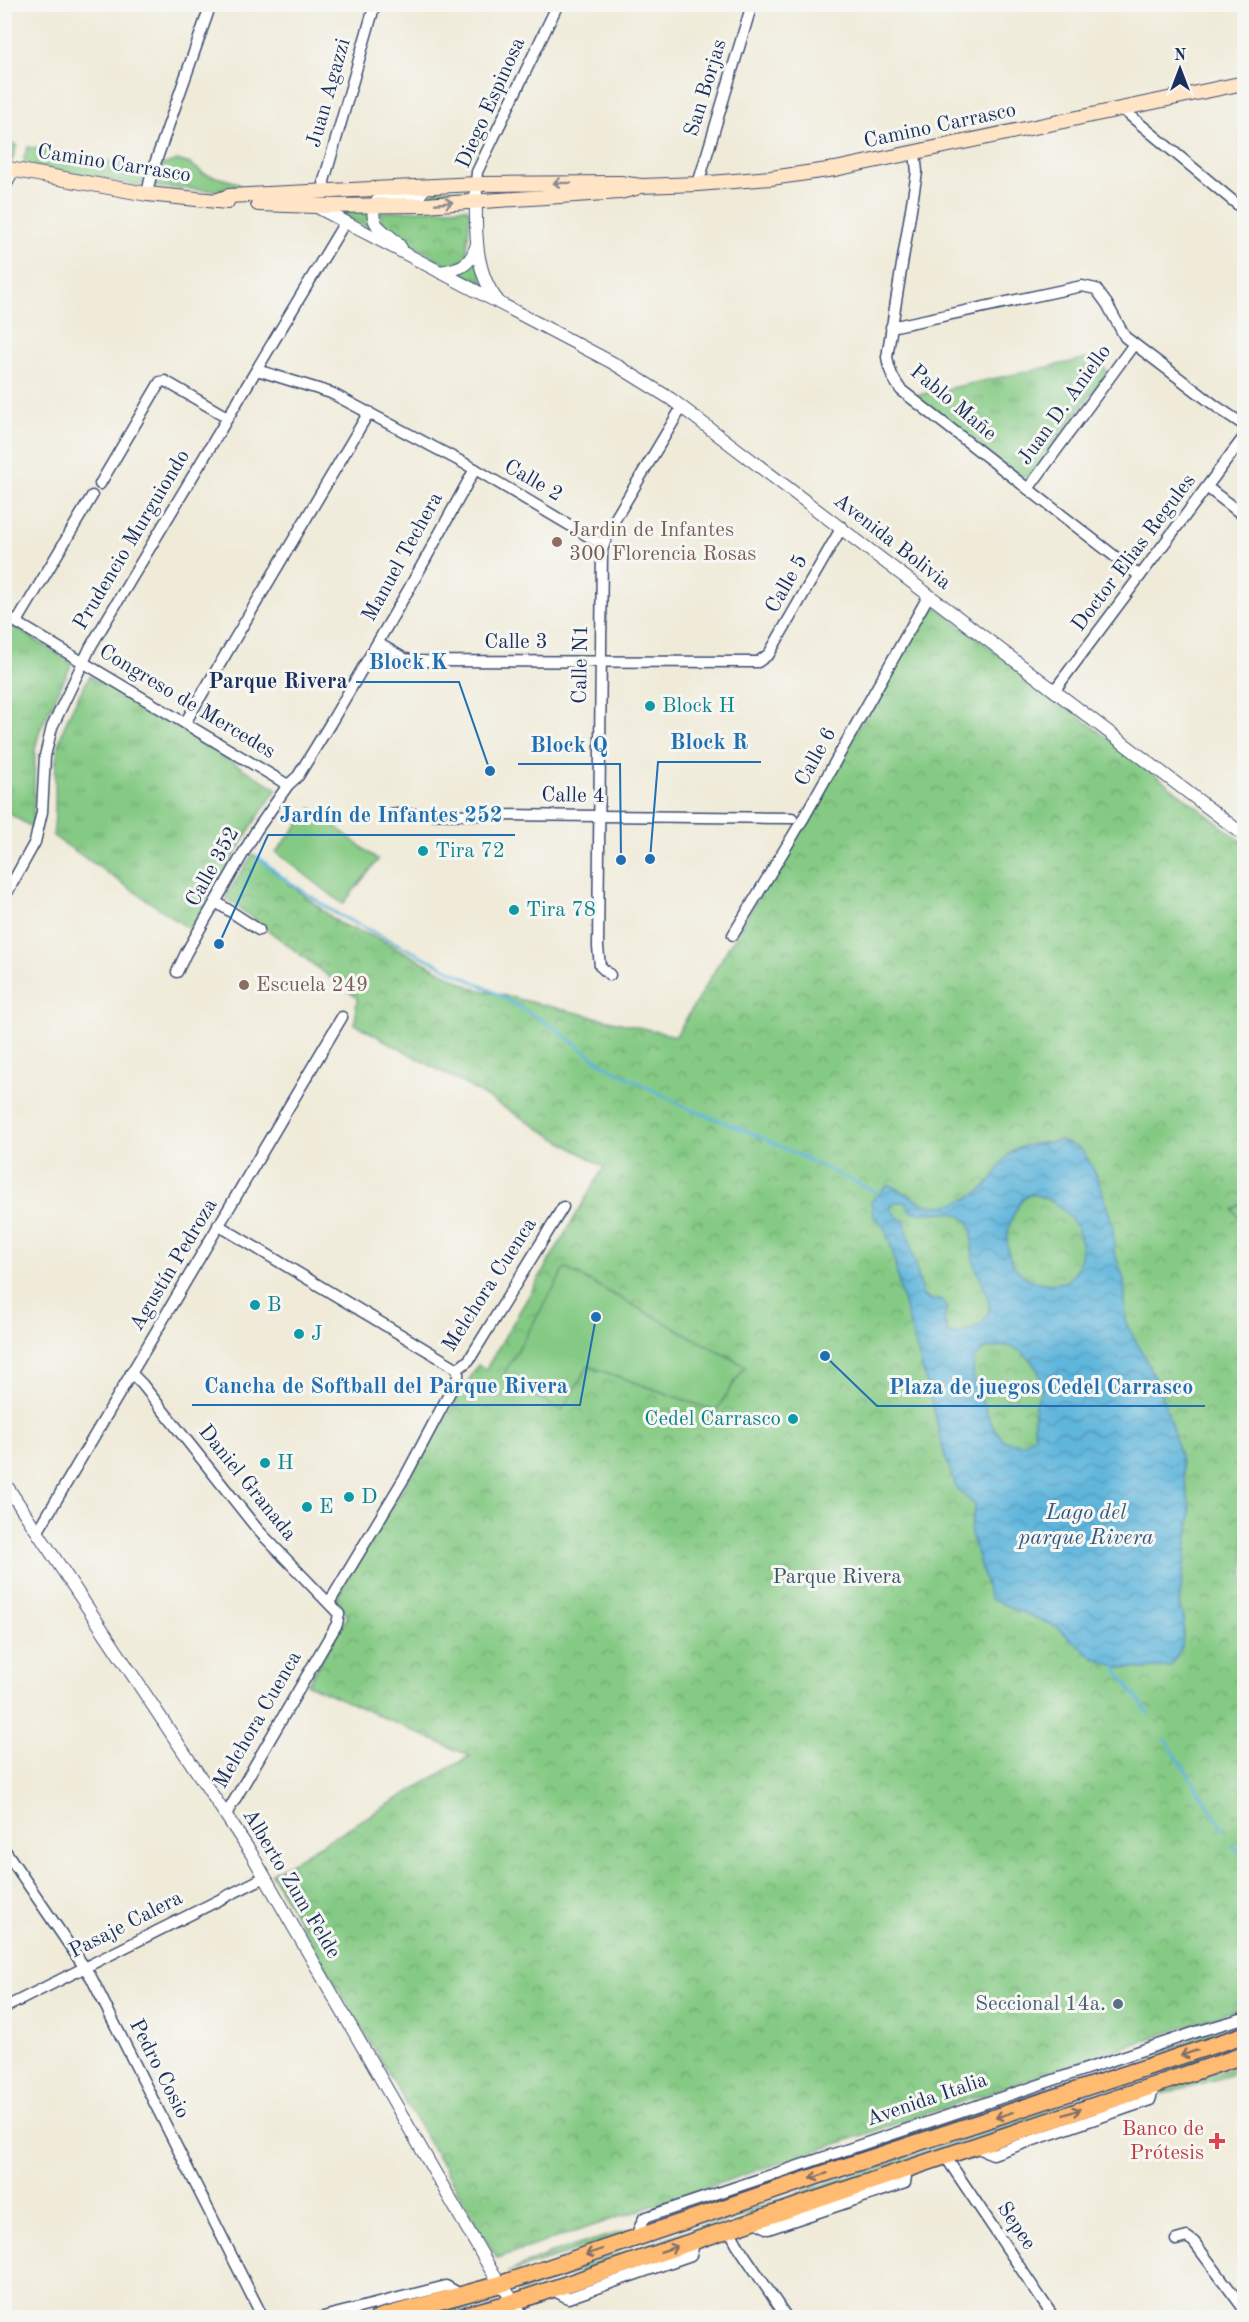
<svg xmlns="http://www.w3.org/2000/svg" width="1249" height="2322" viewBox="0 0 1249 2322" font-family="'Old Standard TT',serif">
<defs>
<pattern id="grass-tufts" width="24" height="20" patternUnits="userSpaceOnUse" patternTransform="scale(1.5)"><rect width="24" height="20" fill="#85ca84"/><path d="M3 7l-1-3M5 7V3M7 7l1-3M15 17l-1-3M17 17v-4M19 17l1-3" fill="none" stroke="#6ca46f"/></pattern>
<pattern id="park-crowns" width="20" height="18" patternUnits="userSpaceOnUse" patternTransform="scale(1.5)"><rect width="20" height="18" fill="#85ca84"/><path d="M2 6a3 3 0 1 1 6 0M12 15a3 3 0 1 1 6 0" fill="none" stroke="#6ca46f"/></pattern>
<pattern id="water-waves" width="16" height="10" patternUnits="userSpaceOnUse" patternTransform="scale(1.5)"><rect width="16" height="10" fill="#5fb6dc"/><path d="M0 5q4-4 8 0t8 0" fill="none" stroke="#4e94b6"/></pattern>
</defs>
<rect width="100%" height="100%" fill="#f6f6f2"/>
<filter id="ink" filterUnits="userSpaceOnUse"><feTurbulence type="fractalNoise" baseFrequency=".0167" numOctaves="2"/><feDisplacementMap in="SourceGraphic" scale="12" xChannelSelector="R" yChannelSelector="G"/><feConvolveMatrix kernelMatrix="1 2 1 2 8 2 1 2 1" color-interpolation-filters="sRGB"/></filter>
<filter id="wash" filterUnits="userSpaceOnUse"><feTurbulence type="fractalNoise" baseFrequency=".008" numOctaves="4" result="noise"/><feDisplacementMap in="SourceGraphic" scale="24" xChannelSelector="R" yChannelSelector="G"/><feGaussianBlur stdDeviation="1.35" result="paint"/><feColorMatrix in="noise" values="0 0 0 0 0 0 0 0 0 0 0 0 0 0 0 0 0 1.4 0 .05"/><feComposite in="paint" operator="in"/></filter>
<g filter="url(#wash)">
<rect width="100%" height="100%" fill="#f0ebd9"/>
<g fill="url(#grass-tufts)" stroke="#507c71" stroke-width="1.5">
<polygon points="5,142 17,145 12,161 5,160"/>
<polygon points="28,147 147,168 141,186 25,165 24,157"/>
<polygon points="177,160 190,164 205,174 238,183 241,188 240,192 156,187 155,180 159,166"/>
<polygon points="438,190 460,190 461,192 458,197 388,200 427,196"/>
<polygon points="369,211 371,229 337,212"/>
<polygon points="476,255 486,289 462,274"/>
<polygon points="1094,357 1108,372 1029,477 1018,477 914,396"/>
<polygon points="4,620 72,663 40,730 35,748 33,828 5,811"/>
<path d="M90 676 277 789 253 824 191 930 53 836C57 810 54 788 56 762 59 730 74 703 90 676Z"/>
<path d="M1244 2024V2026L1082 2079 1185 2043C1204 2030 1223 2030 1244 2024Z"/>
<polygon points="1244,2043 1244,2047 519,2292 516,2290 518,2288"/>
<path d="M1237 2066 1241 2071C1215 2081 1188 2086 1162 2094V2091Z"/>
<polygon points="1066,2082 1070,2083 651,2226 649,2225 649,2223"/>
<polygon points="631,2229 629,2234 507,2273 548,2254"/>
<path d="M495 2295H498L499 2298C471 2307 442 2317 412 2318Z"/>
</g>
<g fill="url(#park-crowns)" stroke="#507c71" stroke-width="1.5">
<polygon points="467,208 470,214 466,259 448,266 384,228 382,225 380,212"/>
<polygon points="931,605 934,605 1244,843 1244,2007 497,2258 271,1874 470,1756 307,1684 348,1616 334,1602 478,1365 486,1369 604,1167 468,1086 355,1024 357,998 225,897 253,854 340,924 380,939 472,988 676,1036"/>
</g>
<g fill="#85ca84" stroke="#507c71" stroke-width="1.5">
<polygon points="312,808 378,860 343,904 276,852"/>
<polygon points="1244,1202 1244,1225 1233,1210"/>
<polygon points="565,1268 745,1366 716,1411 588,1366 562,1411 502,1377"/>
</g>
<path fill="url(#water-waves)" stroke="#3d729d" stroke-width="1.5" fill-rule="evenodd" d="M1061 1141 1081 1149 1091 1164 1101 1187 1113 1226 1114 1252 1124 1279 1126 1323 1147 1361 1166 1407 1178 1448 1187 1491 1191 1514 1179 1603 1184 1621 1182 1647 1171 1666 1145 1669 1116 1667 1094 1658 1055 1626 990 1599 970 1530 975 1505 957 1489 945 1457 934 1410 900 1290 892 1249 884 1227 873 1215 871 1202 888 1185C904 1189 912 1200 925 1204 948 1211 979 1197 992 1179 1001 1168 1002 1158 1015 1150 1027 1143 1047 1143 1061 1141ZM1031 1194C1063 1200 1090 1231 1079 1265 1077 1270 1072 1276 1068 1281 1023 1294 993 1257 1014 1214 1019 1204 1021 1199 1031 1194ZM895 1202H906L910 1210C927 1218 949 1206 964 1218 976 1228 971 1244 973 1258 976 1280 1007 1310 974 1328 964 1334 959 1335 948 1333L944 1318 947 1308 942 1300H930L923 1296 905 1221 897 1217 890 1208ZM1004 1346C1022 1346 1040 1366 1041 1384 1042 1394 1037 1398 1035 1406 1032 1415 1034 1426 1035 1435L1023 1444 1004 1441 992 1425 973 1378 974 1358 985 1349Z"/>
<g fill="none" stroke-linecap="round" stroke-linejoin="round">
<g stroke="#5fb6dc" stroke-width="3">
<polyline points="257,856 279,875 337,914 490,990 553,1027 604,1065 688,1108 758,1136 878,1193"/>
<polyline points="1116,1667 1118,1672 1150,1715"/>
<polyline points="1166,1740 1224,1830"/>
<polyline points="1233,1845 1244,1859"/>
</g>
</g>
</g>
<g filter="url(#ink)">
<g fill="none" stroke-linecap="round" stroke-linejoin="round">
<defs>
<g id="minor">
<polyline points="1122,109 1244,210"/>
<path d="M915 153 917 172 887 357C889 371 893 379 901 390L1140 576"/>
<polyline points="476,184 477,172 558,4"/>
<polyline points="698,184 752,4"/>
<polyline points="4,189 14,170"/>
<polyline points="325,192 324,181 375,4"/>
<polyline points="147,194 151,175 211,4"/>
<polyline points="891,327 1082,286 1096,289 1107,304 1125,337 1217,407 1244,425"/>
<polyline points="257,370 331,393 475,469 603,545"/>
<polyline points="100,484 160,382 165,381 227,417"/>
<polyline points="1208,488 1244,516"/>
<polyline points="1028,489 1134,344"/>
<polyline points="4,615 288,785"/>
<polyline points="17,622 92,496"/>
<polyline points="378,643 405,659 417,661 758,662 769,654 842,527"/>
<polyline points="1054,691 1244,437"/>
<polyline points="185,723 369,412"/>
<polyline points="389,814 792,818"/>
<polyline points="4,898 35,842 42,812 45,756 52,727 91,646 345,222"/>
<polyline points="216,902 259,930"/>
<polyline points="733,935 803,819 929,595"/>
<polyline points="177,972 186,953 256,831 288,785 298,776 330,724 410,587 475,469"/>
<polyline points="610,975 600,966 598,947 602,550 611,526 682,407"/>
<polyline points="218,1225 458,1369"/>
<polyline points="131,1373 142,1384 258,1530 339,1614 337,1624 227,1813"/>
<polyline points="38,1531 342,1017"/>
<polyline points="329,1603 406,1475 458,1377 458,1369 469,1360 563,1207"/>
<polyline points="4,1849 91,1977 263,2318"/>
<polyline points="4,2008 265,1877"/>
<polyline points="973,2146 993,2154 1150,2100 1155,2084"/>
<polyline points="945,2156 1054,2318"/>
<polyline points="753,2220 768,2229 905,2183 907,2169"/>
<polyline points="729,2229 737,2244 787,2318"/>
<polyline points="635,2238 644,2218 1196,2032 1244,2018"/>
<polyline points="1176,2240 1187,2237 1194,2242 1244,2309"/>
<polyline points="551,2289 568,2298 691,2255 695,2241"/>
<polyline points="514,2302 525,2318"/>
<polyline points="319,2318 446,2286 462,2295"/>
</g>
<g id="tertiary">
<path d="M476 184C476 223 472 270 498 301"/>
<polyline points="315,206 613,363 671,399 1244,835"/>
<path d="M401 248C390 230 367 231 375 203L381 198 419 195 425 188"/>
<path d="M440 272C461 269 471 265 477 244"/>
<polyline points="4,1482 251,1853 491,2270 514,2302"/>
</g>
<g id="secondary">
<polyline points="4,168 147,194 227,202"/>
<polyline points="218,200 229,196 476,184 620,183 641,186 698,184 771,178 835,169 1244,83"/>
<polyline points="258,204 315,206 424,205 620,192 636,188"/>
</g>
<g id="primary">
<polyline points="378,2318 501,2284 823,2174 1244,2035"/>
<polyline points="454,2318 514,2302 1244,2055"/>
</g>
</defs>
<use href="#minor" stroke="#3b4b70" stroke-width="13"/>
<use href="#tertiary" stroke="#3b4b70" stroke-width="14"/>
<use href="#secondary" stroke="#3b4b70" stroke-width="16"/>
<use href="#primary" stroke="#3b4b70" stroke-width="19"/>
<use href="#minor" stroke="#fff" stroke-width="10"/>
<use href="#tertiary" stroke="#fff" stroke-width="12"/>
<use href="#secondary" stroke="#ffe4c6" stroke-width="14"/>
<use href="#primary" stroke="#ffbb71" stroke-width="16"/>
</g>
<defs><path id="oneway-shaft" d="M-6 0H5M1.5-3L5.5 0L1.5 3" fill="none" stroke-width="1.6" stroke-linecap="round" stroke-linejoin="round" transform="scale(1.5)"/></defs>
<g stroke="#8d8a92">
<use href="#oneway-shaft" transform="translate(562 183) rotate(179)"/>
<use href="#oneway-shaft" transform="translate(444 203) rotate(-5)"/>
</g>
<g stroke="#826e67">
<use href="#oneway-shaft" transform="translate(1189 2053) rotate(161)"/>
<use href="#oneway-shaft" transform="translate(1072 2112) rotate(-19)"/>
<use href="#oneway-shaft" transform="translate(1004 2115) rotate(162)"/>
<use href="#oneway-shaft" transform="translate(819 2176) rotate(162)"/>
<use href="#oneway-shaft" transform="translate(669 2249) rotate(-19)"/>
<use href="#oneway-shaft" transform="translate(594 2252) rotate(161)"/>
</g>
</g>
<g fill="#8d6e63" stroke="#f6f6f2" stroke-width="2">
<circle cx="557" cy="542" r="6"/>
<circle cx="244" cy="985" r="6"/>
</g>
<g fill="#0f9aa8" stroke="#f6f6f2" stroke-width="2">
<circle cx="650" cy="706" r="6"/>
<circle cx="423" cy="851" r="6"/>
<circle cx="514" cy="910" r="6"/>
<circle cx="255" cy="1305" r="6"/>
<circle cx="299" cy="1334" r="6"/>
<circle cx="793" cy="1419" r="6"/>
<circle cx="265" cy="1463" r="6"/>
<circle cx="349" cy="1497" r="6"/>
<circle cx="307" cy="1507" r="6"/>
</g>
<circle fill="#5c6f8a" stroke="#f6f6f2" stroke-width="2" cx="1118" cy="2004" r="6"/>
<path fill="#e0444e" stroke="#f6f6f2" stroke-width="2" d="M1214 2132h6v6h6v6h-6v6h-6v-6h-6v-6h6z"/>
<g text-anchor="middle" dominant-baseline="central" stroke-width="6" stroke-linejoin="round" paint-order="stroke">
<g font-size="21" fill="#1b2f5e" stroke="#f6f6f2">
<text transform="translate(706 88) rotate(-73)">San Borjas</text>
<text transform="translate(329 93) rotate(-74)">Juan Agazzi</text>
<text transform="translate(491 103) rotate(-66)">Diego Espinosa</text>
<text transform="translate(940 126) rotate(-12)">Camino Carrasco</text>
<text transform="translate(114 164) rotate(9)">Camino Carrasco</text>
<text transform="translate(953 403) rotate(40)">Pablo Mañe</text>
<text transform="translate(1065 405) rotate(-54)">Juan D. Aniello</text>
<text transform="translate(533 481) rotate(30)">Calle 2</text>
<text transform="translate(132 540) rotate(-59)">Prudencio Murguiondo</text>
<text transform="translate(892 542) rotate(38)">Avenida Bolivia</text>
<text transform="translate(1134 553) rotate(-53)">Doctor Elias Regules</text>
<text transform="translate(403 557) rotate(-61)">Manuel Techera</text>
<text transform="translate(787 584) rotate(-60)">Calle 5</text>
<text x="516" y="642">Calle 3</text>
<text transform="translate(581 664) rotate(-89)">Calle N1</text>
<text transform="translate(187 702) rotate(31)">Congreso de Mercedes</text>
<text transform="translate(816 757) rotate(-61)">Calle 6</text>
<text transform="translate(573 796) rotate(1)">Calle 4</text>
<text transform="translate(213 867) rotate(-61)">Calle 352</text>
<text transform="translate(174 1265) rotate(-59)">Agustín Pedroza</text>
<text transform="translate(490 1285) rotate(-57)">Melchora Cuenca</text>
<text transform="translate(247 1483) rotate(51)">Daniel Granada</text>
<text transform="translate(258 1720) rotate(-60)">Melchora Cuenca</text>
<text transform="translate(291 1884) rotate(59)">Alberto Zum Felde</text>
<text transform="translate(126 1925) rotate(-27)">Pasaje Calera</text>
<text transform="translate(159 2069) rotate(63)">Pedro Cosio</text>
<text transform="translate(927 2100) rotate(-19)">Avenida Italia</text>
<text transform="translate(1016 2226) rotate(56)">Sepee</text>
</g>
<g font-size="21" fill="#785e54" stroke="#f6f6f2" text-anchor="start">
<text x="569" y="530">Jardin de Infantes<tspan x="569" dy="24">300 Florencia Rosas</tspan></text>
<text x="256" y="985">Escuela 249</text>
</g>
<g font-size="21" fill="#0d838f" stroke="#f6f6f2" text-anchor="start">
<text x="662" y="706">Block H</text>
<text x="435" y="851">Tira 72</text>
<text x="526" y="910">Tira 78</text>
<text x="267" y="1305">B</text>
<text x="311" y="1334">J</text>
<text x="781" y="1419" text-anchor="end">Cedel Carrasco</text>
<text x="277" y="1463">H</text>
<text x="361" y="1497">D</text>
<text x="319" y="1507">E</text>
</g>
<g font-size="21" fill="#365668" stroke="#f6f6f2">
<text x="837" y="1577">Parque Rivera</text>
</g>
<g font-size="21" fill="#4e5e75" stroke="#f6f6f2" text-anchor="end">
<text x="1106" y="2004">Seccional 14a.</text>
</g>
<g font-size="21" fill="#be3a42" stroke="#f6f6f2" text-anchor="end">
<text x="1204" y="2129">Banco de<tspan x="1204" dy="24">Prótesis</tspan></text>
</g>
<g font-size="22" font-weight="bold" fill="#1b2f5e" stroke="#f6f6f2">
<text x="278" y="682">Parque Rivera</text>
</g>
<g font-size="22" font-style="italic" fill="#2f5884" stroke="#f6f6f2">
<text x="1086" y="1513">Lago del<tspan x="1086" dy="25">parque Rivera</tspan></text>
</g>
</g>
<path fill="none" stroke="#1f6fb2" stroke-width="2" d="M490 771L459 682H356M650 859L658 762H761M621 860L620 764H518M219 944L268 835H515M596 1317L580 1405H192M825 1356L877 1406H1205"/>
<g fill="#1f6fb2" stroke="#f6f6f2" stroke-width="2">
<circle cx="490" cy="771" r="6"/>
<circle cx="650" cy="859" r="6"/>
<circle cx="621" cy="860" r="6"/>
<circle cx="219" cy="944" r="6"/>
<circle cx="596" cy="1317" r="6"/>
<circle cx="825" cy="1356" r="6"/>
</g>
<g font-size="22" text-anchor="middle" font-weight="bold" fill="#1f6fb2" stroke="#f6f6f2" stroke-width="6" stroke-linejoin="round" paint-order="stroke">
<text x="408" y="669">Block K</text>
<text x="709" y="749">Block R</text>
<text x="569" y="752">Block Q</text>
<text x="391" y="822">Jardín de Infantes 252</text>
<text x="386" y="1393">Cancha de Softball del Parque Rivera</text>
<text x="1041" y="1394">Plaza de juegos Cedel Carrasco</text>
</g>
<rect width="1249" height="2322" fill="none" stroke="#f6f6f2" stroke-width="24"/>
<g transform="translate(1180 69)" stroke="#f6f6f2" stroke-width="4.5" paint-order="stroke">
<path d="M0-4.5L10 22L0 15L-10 22Z" fill="#1b2f5e"/>
<text y="-9" font-size="16" font-weight="bold" text-anchor="middle" fill="#1b2f5e">N</text>
</g>
</svg>
